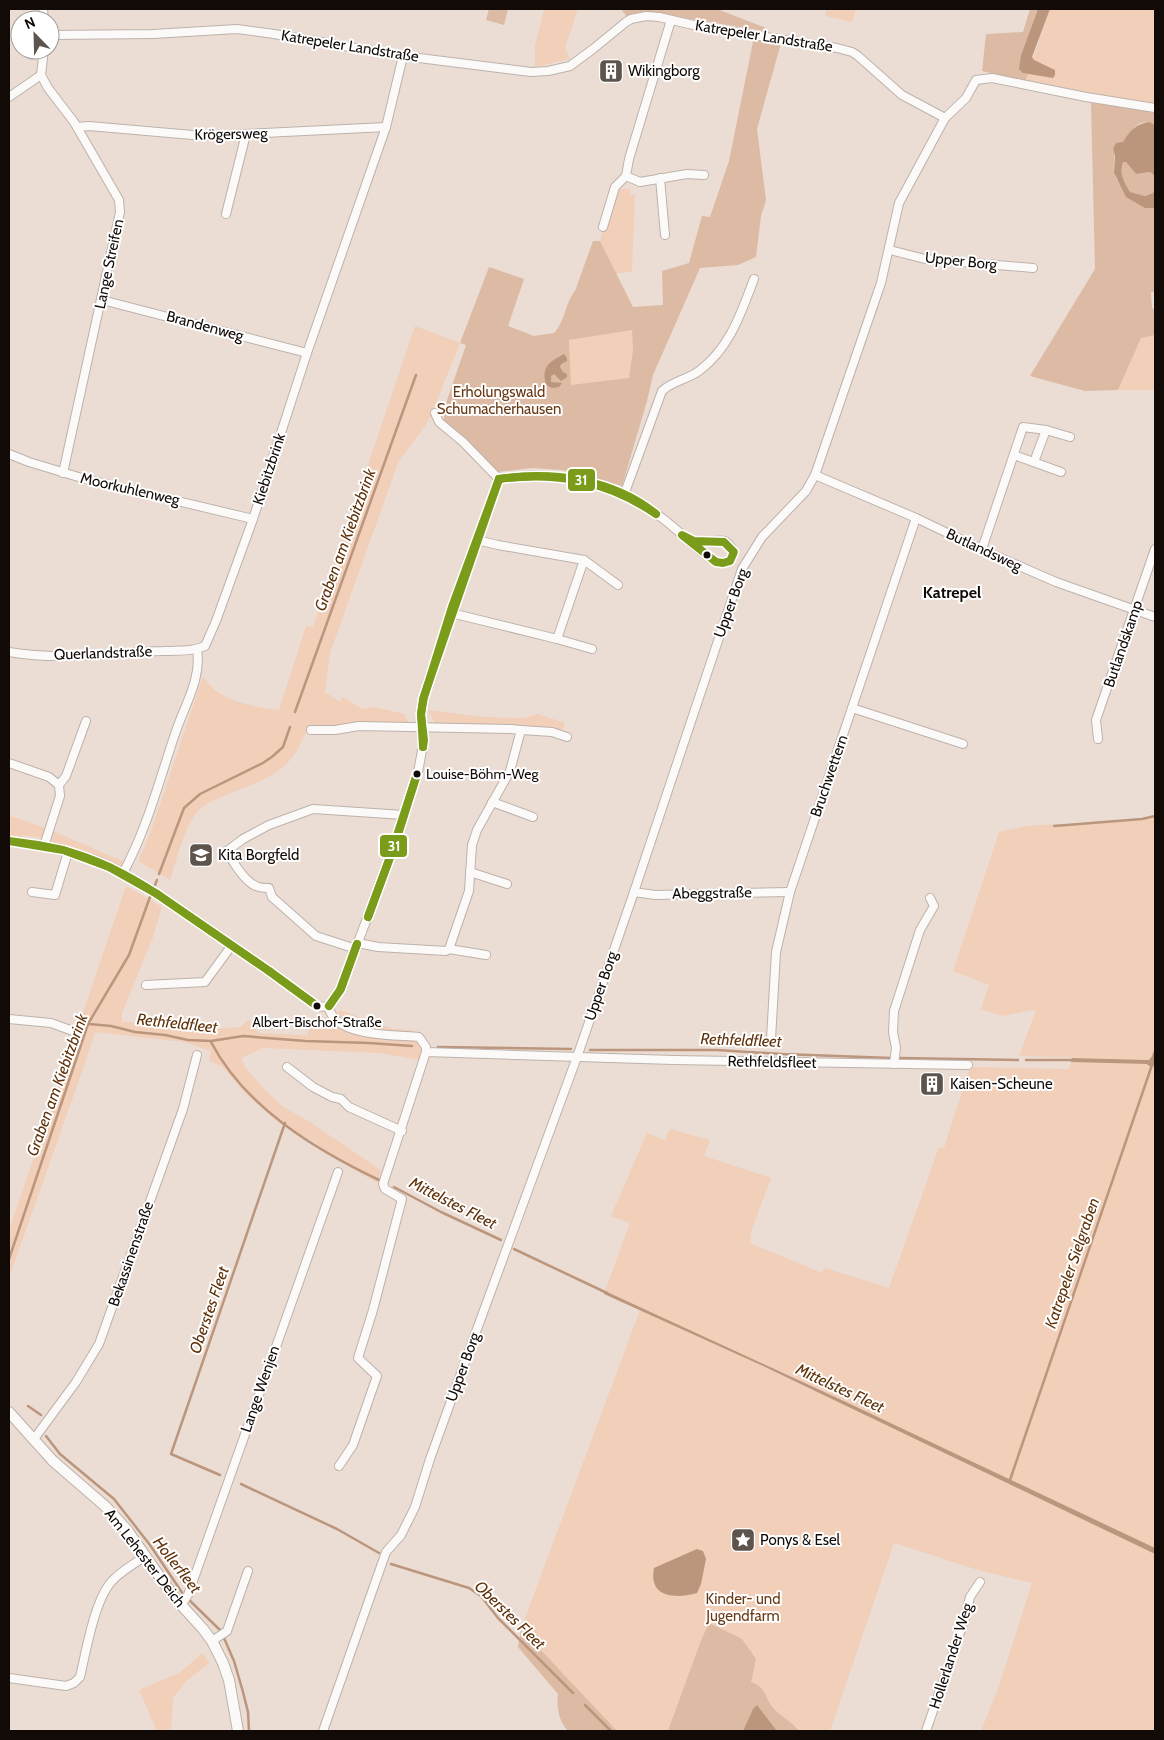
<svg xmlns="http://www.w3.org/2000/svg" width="1164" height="1740" viewBox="0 0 1164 1740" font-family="Cabin,sans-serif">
<rect width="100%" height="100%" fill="#ebddd4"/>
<g fill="#f1cfb8">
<polygon points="544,9 578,9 565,48 570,59 535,67 535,46"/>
<polygon points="827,9 856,9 852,22 825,16"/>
<polygon points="1050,9 1155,9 1155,104 1025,81"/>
<polygon points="616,189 630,189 630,195 635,194 632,271 616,274 600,241"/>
<path d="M415 326 460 343 429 420 398 463 330 653 325 692 340 702 343 697 362 709 373 707 405 714 409 725 308 728C302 740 298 752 289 761 275 778 249 785 229 794 220 798 207 802 199 810 184 826 177 859 170 880L140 862 139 860 151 831 203 676C218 702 252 706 279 710L306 626 313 627Z"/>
<polygon points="632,330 633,350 629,379 571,385 569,340"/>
<polygon points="1155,335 1155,390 1118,390 1141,338"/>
<polygon points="428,710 485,717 524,718 538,714 565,723 562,733 436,725"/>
<path d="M1155 815V1047L1152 1056 1149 1060 1019 1056 1036 1010H1032L1002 1016 981 1009 989 985 953 971 999 832C1011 830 1024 826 1037 825 1076 823 1117 825 1155 815Z"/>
<polygon points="9,816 14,817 47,829 41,838 23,835 22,837 9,836"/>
<polygon points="51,830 124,862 122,866 117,866 86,853 53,843 50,837"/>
<path d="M126 886 162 907 153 937 122 1013V1022L171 1023 206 1032 223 1028 240 1027 248 1020 259 1033 307 1035 316 1016 322 1019 327 1017 340 1029 354 1034 416 1040C424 1047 422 1051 420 1060L379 1053 263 1048 241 1058 246 1068 263 1088 282 1106 310 1122 382 1171 377 1183 335 1158 311 1140 279 1123 246 1094 222 1066 209 1061 211 1051 184 1042 95 1032 84 1066 9 1278V1231Z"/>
<path d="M340 1010 393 1029 414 1030 412 1032C387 1031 354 1032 335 1014Z"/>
<polygon points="1071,1062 1148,1064 1154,1067 1155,1066 1155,1548 846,1402 605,1291 630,1223 611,1216 647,1133 665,1140 670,1129 710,1140 704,1156 771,1178 752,1229 750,1243 822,1273 825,1268 889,1288 939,1147 944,1148 970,1067 1069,1069"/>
<polygon points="640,1310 763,1366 1155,1554 1155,1731 981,1731 999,1686 1032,1583 978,1570 894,1543 830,1731 617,1731 521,1629"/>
<polygon points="203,1653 209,1663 186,1681 173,1698 171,1731 157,1731 139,1690 179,1673"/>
</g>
<g fill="#dcbaa4" fill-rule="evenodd">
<polygon points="489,9 508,9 504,25 486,20"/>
<polygon points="621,9 717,9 766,28 764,31 653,13 627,17"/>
<polygon points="1030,9 1038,9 1021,55 1023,73 1028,74 1025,81 982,71 986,34 1023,32"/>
<path d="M754 37 781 43 757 129 766 200 761 216 756 257 738 265 700 268 653 375 647 401 622 486 562 470 532 468 497 472 467 439 444 421V409L466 345 460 343 489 267 524 279 508 326 534 336 554 333C565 322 565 303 575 291L593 241H600L633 307 663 305 662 271 689 263 702 216 710 217 729 161ZM632 330 633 350 629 378 571 385 569 340Z"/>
<path d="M1091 103 1155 110V125C1137 116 1133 131 1123 142 1120 144 1116 146 1113 149 1116 157 1113 163 1114 172 1116 189 1141 199 1154 208L1155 207V292H1151L1152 308 1155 310V335L1141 338 1118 390 1085 391 1030 376 1095 269Z"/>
<path d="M1123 162H1126L1136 174 1150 172 1155 176V187L1153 193 1145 196 1130 192C1124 182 1119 174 1123 162Z"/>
<path d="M709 1623 742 1639 756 1659 751 1682C767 1687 764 1698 774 1709 782 1717 792 1722 799 1731H777L757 1705 753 1709 743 1731H668L700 1643Z"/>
<path d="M521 1629 617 1731H568C559 1722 556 1706 558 1694L518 1647Z"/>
</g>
<g fill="#bb967d">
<polygon points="1038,9 1050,9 1032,57 1034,60 1055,70 1055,75 1053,78 1023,73 1019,69 1021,55"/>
<path d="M1149 122 1155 125V176L1150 172 1136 174 1126 162H1123C1119 174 1124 182 1130 192L1145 196 1153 193 1155 187 1154 208H1145L1126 197 1114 173 1115 156 1113 149 1116 143 1123 142C1130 131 1135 124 1149 122Z"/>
<path d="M564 354 567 358V361L561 364 560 367 563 372 567 374V377L561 381 554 374 551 376V382L562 383 559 387 552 388 546 385C541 367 549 362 564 354Z"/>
<polygon points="1155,1047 1155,1066 1149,1066 1147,1064 1071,1062 1072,1058 1149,1060 1152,1056"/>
<polygon points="605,1291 846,1402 1153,1547 1155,1548 1155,1554 763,1366 604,1294"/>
<path d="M697 1549 703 1551 706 1559 701 1584 697 1593C676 1599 648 1598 654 1568Z"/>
<polygon points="757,1705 777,1731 743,1731 753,1709"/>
</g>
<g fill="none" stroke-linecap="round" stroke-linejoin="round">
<g stroke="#bb967d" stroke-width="2.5">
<polyline points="295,712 416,375"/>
<polyline points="1054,826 1142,819 1155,816"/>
<polyline points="159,874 184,808 200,794 263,763 273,756 283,747 290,727"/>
<polyline points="155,885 157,880"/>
<polyline points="89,1024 111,1026 135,1032 165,1035 188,1040 211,1041 243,1036 305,1041 369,1043 412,1046"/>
<path d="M211 1042C245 1107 314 1149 379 1180"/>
<polyline points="438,1047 571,1049"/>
<polyline points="590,1050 717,1050 782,1054 891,1058"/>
<polyline points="900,1058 1018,1060"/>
<polyline points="1026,1060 1074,1060"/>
<polyline points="394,1187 441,1212 501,1240"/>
<polyline points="514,1249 607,1293"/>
<polyline points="9,1259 88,1024 129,955 150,897"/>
<polyline points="28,1406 41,1415"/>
<polyline points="46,1436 60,1454 114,1499 150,1545 183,1594 221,1631 234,1661 243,1692 248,1712 249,1731"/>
<polyline points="220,1475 171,1454 285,1123"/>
<polyline points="1010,1480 1152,1065"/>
<polyline points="241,1484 337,1529 379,1553"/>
<polyline points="391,1564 469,1588 481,1596 498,1618 573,1693"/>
<polyline points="585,1705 611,1731"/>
<polyline points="1155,1731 1155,1730"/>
</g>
<defs>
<g id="minor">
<polyline points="43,9 44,20"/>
<polyline points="50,35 153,34 237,29 274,34 403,56 531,72 548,71 570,66 593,49 626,22 631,19 646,16 659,17 702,27 837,48 852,52 858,56 902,95 945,118"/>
<polyline points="44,50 41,75 48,88 74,122 119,200 120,212 63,473"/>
<polyline points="9,97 41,75"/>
<polyline points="77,127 89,126 204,136 386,127"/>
<polyline points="626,176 640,182 687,174 704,175"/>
<polyline points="660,178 665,235"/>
<polyline points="226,214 246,134"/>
<polyline points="603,227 615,187 626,176 629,159 671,20"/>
<polyline points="890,250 925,259 1033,268"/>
<polyline points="102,300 307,353"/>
<polyline points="435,413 439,422 463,442 499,479"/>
<polyline points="9,454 29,462 85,479 253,519"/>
<polyline points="1014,455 1061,472"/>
<polyline points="1034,462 1046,430"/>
<polyline points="815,475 916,518 987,552 1056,582 1155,617"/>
<path d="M624 495 662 391C671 382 688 379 699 371 730 348 741 313 754 279"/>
<polyline points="982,549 1023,427 1046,430 1070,437"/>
<polyline points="584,560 618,585"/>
<polyline points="451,613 557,639 584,560 498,545 477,540"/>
<polyline points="557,639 592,649"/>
<path d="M9 652C60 661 112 653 163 651 178 650 192 652 205 646L216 621 253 519 307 353 386 127 403 56"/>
<polyline points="852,708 963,744"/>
<polyline points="311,730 335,730 359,726 511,729 521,730 510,771 477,830 472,845 469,891 449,949 446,951 378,947 358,943"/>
<polyline points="521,730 552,732 567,737"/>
<polyline points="1098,739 1096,720 1155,549"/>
<polyline points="9,763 49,777 59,785"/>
<polyline points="492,802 533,817"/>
<path d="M9 841C39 845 69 850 98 861 129 874 158 895 186 914 230 943 274 975 317 1006L328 1007 340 990 389 860 418 772 424 740 421 715 423 699 432 670 499 479C556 468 616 484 662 518 681 532 696 550 716 562L723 563 730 561 734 552C724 533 718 543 702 542 696 542 692 540 686 538"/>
<polyline points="44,846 60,796 59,785 66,776 86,721"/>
<polyline points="470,872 507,884"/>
<path d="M123 873C147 829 159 781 175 734 184 706 202 679 197 650"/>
<polyline points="32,892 55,895 68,852"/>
<polyline points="634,892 655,895 790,892"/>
<path d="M356 949 316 936 272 897 269 888C265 888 260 888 256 886 244 881 233 862 227 851L243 839 269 825 313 809 404 815"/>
<polyline points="449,949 486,955"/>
<polyline points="146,985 205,982 232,945"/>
<path d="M328 1007C330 1011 332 1017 336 1020 353 1036 396 1035 419 1037L426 1047V1052L673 1060 968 1065"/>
<polyline points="9,1019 51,1023 73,1031"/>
<polyline points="771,1039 776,952 790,892 916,518"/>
<polyline points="894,1064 896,1048 893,1032 894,1011 920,930 934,906 930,898"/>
<polyline points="287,1067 313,1087 332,1097 341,1099 349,1107 402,1131"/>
<polyline points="34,1439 76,1382 99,1344 183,1109 197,1055"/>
<polyline points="339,1466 353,1445 377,1376 358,1358 373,1310 402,1199 385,1189 383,1184 426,1052"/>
<polyline points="181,1605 188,1595 338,1172"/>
<polyline points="212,1641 227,1631 248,1571"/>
<path d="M9 1678 66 1686 74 1683 80 1677C86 1652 95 1596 114 1579 123 1570 135 1563 146 1556"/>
<polyline points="323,1731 386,1552 401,1535 415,1507 430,1459 469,1351 577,1057 634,892 742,569 762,537 806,491 815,475 881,283 899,203 945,118 966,98 976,80 992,78 1086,97 1155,108"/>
<polyline points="926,1731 965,1618 970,1597 980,1582"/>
</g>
<polyline id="tertiary" points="9,1412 53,1461 105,1506 127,1530 174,1597 203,1629 212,1641 223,1663 229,1680 238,1731"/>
</defs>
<use href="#minor" stroke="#bdb2ab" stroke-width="10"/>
<use href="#tertiary" stroke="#bdb2ab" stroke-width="12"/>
<use href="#minor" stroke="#fcfaf9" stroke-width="8"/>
<use href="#tertiary" stroke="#fcfaf9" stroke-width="10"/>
<defs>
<g id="bus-1">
<path d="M499 479C553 471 613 479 656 514"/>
<path d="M499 479C557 471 607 481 656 514"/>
<polygon points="682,535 694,541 724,542 734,552 730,561 723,563 716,562"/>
<polyline points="423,747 421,713 424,697 452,607 499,479"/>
<polyline points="423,747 424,740 421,715 423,699 499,479"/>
<path d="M9 841C27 843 45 846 63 850Z"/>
<path d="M66 851C100 860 128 875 157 894"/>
<polyline points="66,851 109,867 157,894"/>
<polyline points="157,894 269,971"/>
<polyline points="157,894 269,971"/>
<polyline points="368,917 389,860 417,774"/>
<polyline points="368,917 396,841 417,774"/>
<polyline points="269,971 317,1006"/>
<polyline points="269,971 317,1006"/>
<polyline points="329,1006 340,990 357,944"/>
<polyline points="329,1006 341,989 357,944"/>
</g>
</defs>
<use href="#bus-1" stroke="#fff" stroke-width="11"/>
<use href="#bus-1" stroke="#7b9c1a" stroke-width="8"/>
</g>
<defs>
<symbol id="building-square" viewBox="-11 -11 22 22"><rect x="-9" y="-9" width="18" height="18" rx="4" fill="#5e544e" stroke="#fff"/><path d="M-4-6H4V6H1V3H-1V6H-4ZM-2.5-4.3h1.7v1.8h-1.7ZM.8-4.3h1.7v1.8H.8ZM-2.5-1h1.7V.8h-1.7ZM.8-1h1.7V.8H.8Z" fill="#fff"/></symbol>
<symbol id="school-square" viewBox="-11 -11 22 22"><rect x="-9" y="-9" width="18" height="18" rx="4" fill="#5e544e" stroke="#fff"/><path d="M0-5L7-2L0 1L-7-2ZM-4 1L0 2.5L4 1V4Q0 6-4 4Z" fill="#fff"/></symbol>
<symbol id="sight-square" viewBox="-11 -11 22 22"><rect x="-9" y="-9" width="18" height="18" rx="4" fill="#5e544e" stroke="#fff"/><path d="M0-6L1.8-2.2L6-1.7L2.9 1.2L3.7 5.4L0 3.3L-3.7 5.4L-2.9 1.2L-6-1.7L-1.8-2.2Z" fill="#fff"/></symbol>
</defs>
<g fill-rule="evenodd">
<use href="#building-square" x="597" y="57" width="28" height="28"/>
<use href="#school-square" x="187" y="841" width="28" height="28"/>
<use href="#building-square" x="918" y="1070" width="28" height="28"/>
<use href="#sight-square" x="729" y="1526" width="28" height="28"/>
</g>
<g fill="#120a06" stroke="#fff" stroke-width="2">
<circle cx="707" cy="555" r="4.5"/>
<circle cx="417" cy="774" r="4.5"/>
<circle cx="317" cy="1006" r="4.5"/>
</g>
<g text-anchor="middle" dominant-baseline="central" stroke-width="4" stroke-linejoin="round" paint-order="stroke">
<g font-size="14" fill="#120a06" stroke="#fff" text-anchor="start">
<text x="426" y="774">Louise-Böhm-Weg</text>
<text x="317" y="1022" text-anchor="middle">Albert-Bischof-Straße</text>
</g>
<g font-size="15" fill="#120a06" stroke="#fff">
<text transform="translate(764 36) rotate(9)">Katrepeler Landstraße</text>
<text transform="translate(350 46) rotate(9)">Katrepeler Landstraße</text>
<text transform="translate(231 134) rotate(-1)">Krögersweg</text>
<text transform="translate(961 261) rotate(6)">Upper Borg</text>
<text transform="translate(109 264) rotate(-78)">Lange Streifen</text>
<text transform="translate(205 326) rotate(15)">Brandenweg</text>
<text transform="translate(269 469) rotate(-72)">Kiebitzbrink</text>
<text transform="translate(130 489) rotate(13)">Moorkuhlenweg</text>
<text transform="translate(984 550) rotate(25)">Butlandsweg</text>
<text transform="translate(731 603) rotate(-70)">Upper Borg</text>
<text transform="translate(1123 644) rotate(-71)">Butlandskamp</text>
<text transform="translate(103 653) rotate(-2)">Querlandstraße</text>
<text transform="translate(829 776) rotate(-71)">Bruchwettern</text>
<text transform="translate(712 893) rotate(-1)">Abeggstraße</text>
<text transform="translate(601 986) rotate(-71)">Upper Borg</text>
<text transform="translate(772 1062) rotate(1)">Rethfeldsfleet</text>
<text transform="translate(131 1254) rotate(-71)">Bekassinenstraße</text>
<text transform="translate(463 1367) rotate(-70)">Upper Borg</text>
<text transform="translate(260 1389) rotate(-71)">Lange Wenjen</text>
<text transform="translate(145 1558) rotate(52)">Am Lehester Deich</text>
<text transform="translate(951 1656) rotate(-72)">Hollerlander Weg</text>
</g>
<g font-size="15" fill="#120a06" stroke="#fff" text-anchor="start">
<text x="628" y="71">Wikingborg</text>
<text x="218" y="855">Kita Borgfeld</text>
<text x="950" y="1084">Kaisen-Scheune</text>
<text x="760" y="1540">Ponys &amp; Esel</text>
</g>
<g font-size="15" fill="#683813" stroke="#fff">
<text x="499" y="392">Erholungswald<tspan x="499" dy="17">Schumacherhausen</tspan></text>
<text x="743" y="1599">Kinder- und<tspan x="743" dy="17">Jugendfarm</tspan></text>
</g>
<g font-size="16" font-style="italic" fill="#60320a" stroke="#fff">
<text transform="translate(345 540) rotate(-70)">Graben am Kiebitzbrink</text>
<text transform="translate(177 1023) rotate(6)">Rethfeldfleet</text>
<text transform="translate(741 1040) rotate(2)">Rethfeldfleet</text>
<text transform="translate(57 1085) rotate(-70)">Graben am Kiebitzbrink</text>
<text transform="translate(453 1203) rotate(27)">Mittelstes Fleet</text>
<text transform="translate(1072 1263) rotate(-71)">Katrepeler Sielgraben</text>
<text transform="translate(209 1310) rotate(-71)">Oberstes Fleet</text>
<text transform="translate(840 1388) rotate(25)">Mittelstes Fleet</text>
<text transform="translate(177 1565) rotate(52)">Hollerfleet</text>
<text transform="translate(510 1615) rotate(44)">Oberstes Fleet</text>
</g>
<g font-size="16" font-weight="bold" fill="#120a06" stroke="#fff">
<text x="952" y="592">Katrepel</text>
</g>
</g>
<g stroke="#fff" stroke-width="2">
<rect x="567" y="468" width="29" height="24" rx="5" fill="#7b9c1a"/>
<rect x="379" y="834" width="29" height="24" rx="5" fill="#7b9c1a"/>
</g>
<g font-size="14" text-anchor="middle" font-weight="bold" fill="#fff">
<text x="581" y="485">31</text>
<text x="394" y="851">31</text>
</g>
<rect width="1164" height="1740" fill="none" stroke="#120a06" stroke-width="20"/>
<g transform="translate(35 35) rotate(337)"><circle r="24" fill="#ffffff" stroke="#a09d9b"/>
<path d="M0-4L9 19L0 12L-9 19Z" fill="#5e544e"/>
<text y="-8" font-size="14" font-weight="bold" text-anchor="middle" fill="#120a06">N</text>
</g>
</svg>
